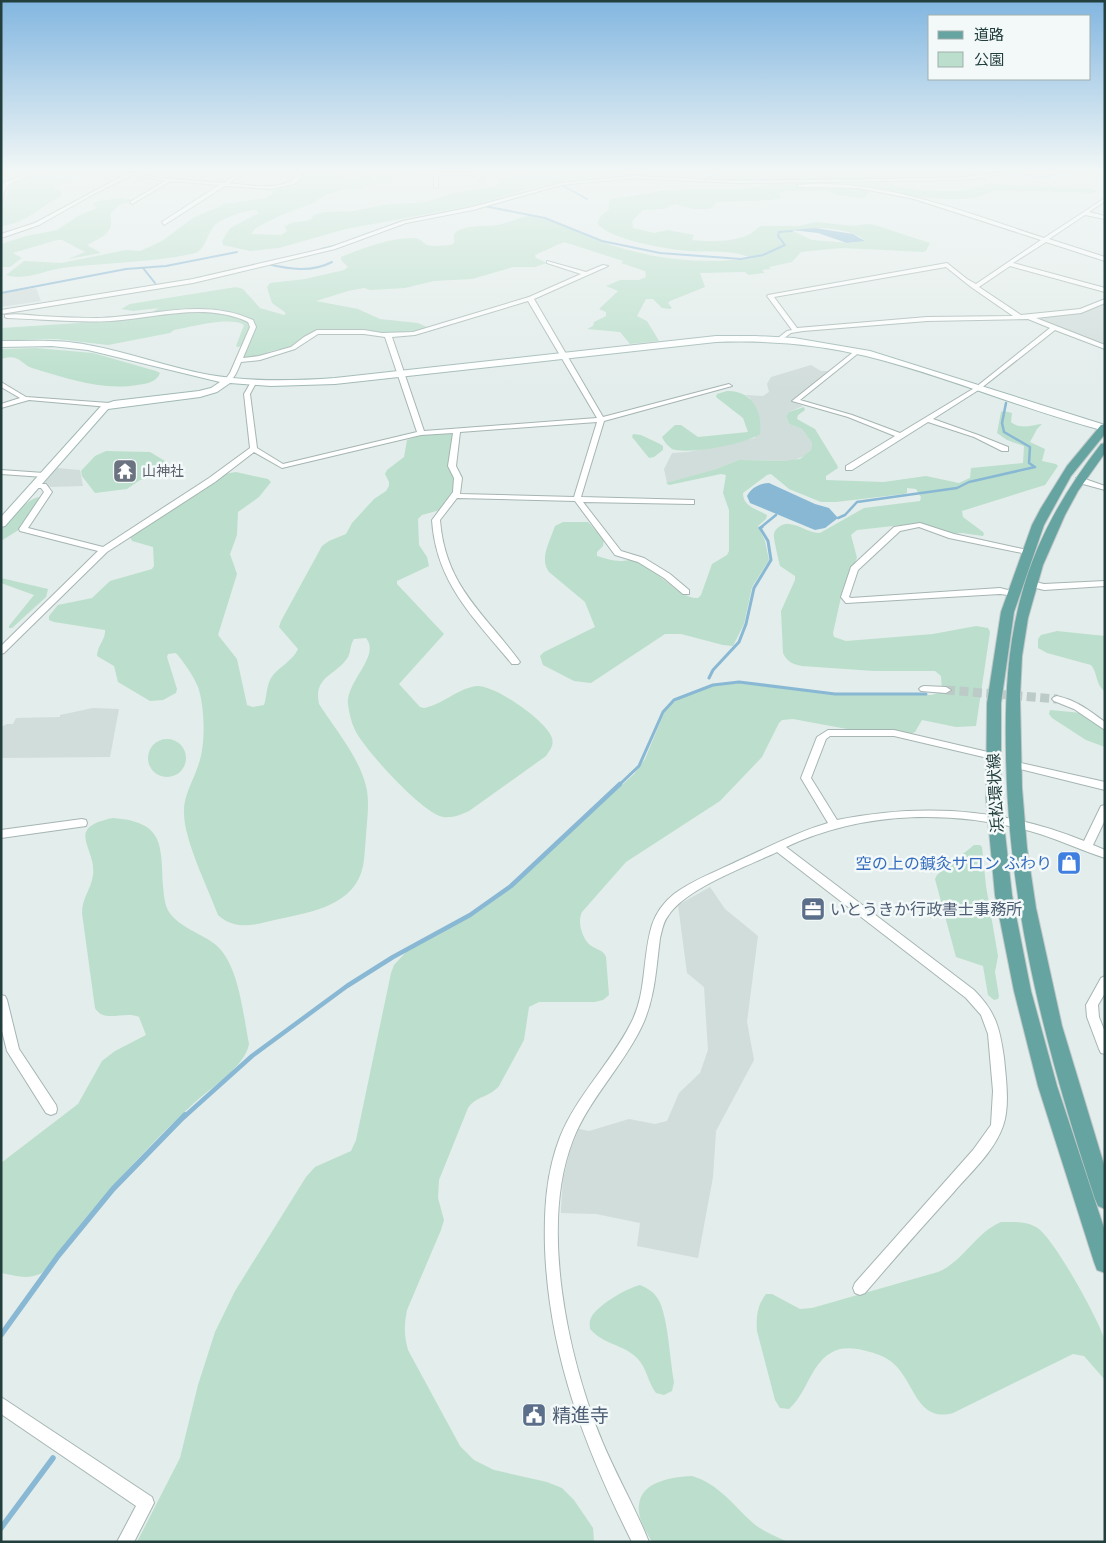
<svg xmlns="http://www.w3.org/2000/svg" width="1106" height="1543" viewBox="0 0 1106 1543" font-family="Quicksand,'Noto Sans JP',sans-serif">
<rect width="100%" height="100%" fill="#e3edeb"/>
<g fill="#d1ddda">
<polygon points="36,288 41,301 1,307 1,293"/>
<polygon points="1105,303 1105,346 1036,318 1083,312"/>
<polygon points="811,365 821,371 830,371 791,401 803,406 789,412 786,416 789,424 802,429 812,443 811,450 804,456 793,461 739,460 716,469 667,483 664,469 672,453 688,452 755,438 750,398 745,395 763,396 769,392 767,384 771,377"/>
<polygon points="57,468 80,470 83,486 48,487 45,482"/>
<polygon points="93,708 119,709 110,757 1,758 1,727 7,724 13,724 16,718 60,717 60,715"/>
<polygon points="710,887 725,909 758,936 747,1022 754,1060 716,1131 713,1177 698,1258 637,1246 640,1223 596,1214 561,1213 561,1208 563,1179 570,1151 579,1129 589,1131 629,1119 655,1124 667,1121 679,1093 700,1073 708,1050 704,987 687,973 678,905"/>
</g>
<g fill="#bbdfcc" fill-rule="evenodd">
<path d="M45 173H97C82 178 67 180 53 187L61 191V196C40 207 25 224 1 226V201L6 197 9 186 19 180Z"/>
<path d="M301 173H337C338 174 341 178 342 179 353 184 382 165 398 177L376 182 361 189 342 190 327 194 313 203 281 215 256 228 251 234 281 235 287 231 285 227C292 220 303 223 312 219L313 215 325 212 353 211 384 205 427 202 453 193 496 186 504 178 530 173H597L583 179 539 186 470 206 346 229 279 248 250 251 223 245 222 241 230 228 259 213 256 210C246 210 221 218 214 226 207 234 206 248 196 253 152 263 107 262 62 268 44 271 24 281 6 275L24 261 61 263 126 250 140 251 162 241 193 218 225 204 266 198 272 194 273 190 288 185 298 179Z"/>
<path d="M871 180 921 190 961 191 987 184 1089 188 1098 191 1092 193 994 190C969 208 906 195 876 189L871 190 864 198 841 196 827 191H784L780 193V199C758 201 738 201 717 202L710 209H694L675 204 664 209 643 210 632 221 633 228 654 233 668 230 694 235 692 240C710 242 731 242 748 235 754 233 755 228 761 226H799L816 222 854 226 867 224 875 225 930 243 926 251 923 252 842 248 801 252 792 262 769 267 771 269 762 270 765 273 748 275 745 272 700 273 705 287 670 301 668 303 672 308 670 309 662 308 653 299H646L637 316 647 321 659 341 630 344 620 332 587 329 593 326 594 322 606 316V312L599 309 618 291 606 286 620 280H639L646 277 645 271 621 263 623 261 564 242 535 255 536 258 547 263 535 267H513L472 279 434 281 405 288 370 290 364 288 348 291 316 301 358 309 380 319 418 323 427 327 408 334 316 331 303 337 291 347 271 351 259 357 246 358 244 357 256 327V324L244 316 205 309 146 315 159 308 133 311 121 309 130 304 236 287 243 289 260 308 284 315 286 313 272 303 267 287 270 283 305 279 344 270 348 267 341 260V257C363 248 389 238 413 238 421 238 422 242 427 245 434 247 444 245 451 245L454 243V234C462 224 486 227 498 225 511 223 523 214 535 216 557 219 576 232 596 240 649 259 694 264 750 259L752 258C730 249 711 253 688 251 668 249 608 240 597 223L602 215 609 209V202L612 199 661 191 689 189H741L781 182ZM815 228C830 228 853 230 864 240L852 243 812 240 793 231Z"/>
<path d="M122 198 135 200 119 205 110 214C115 234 102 237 87 245L101 253 68 259 85 252 62 240H57L13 253 22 258 10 267H1V244L26 236 57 230 78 216 97 208 93 204 99 201Z"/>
<path d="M185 312C205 312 230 311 248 322L249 327 241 346 238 347 236 346 244 325C230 316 191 327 174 330L170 333 108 345 56 339 1 340V328L126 320Z"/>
<path d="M36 348 93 353 156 371 160 373C157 382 146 384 137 385 101 391 66 378 32 368 21 364 19 353 1 359V349Z"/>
<path d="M727 391C752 390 763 412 760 434 746 444 688 455 672 449 668 446 664 442 662 437L675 425H681L698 437 748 432 743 418 716 397 717 394Z"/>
<path d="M804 407 805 410 798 415 797 419 815 429 837 465 838 468 826 476V480L884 482 926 476 959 483 970 478 971 468 1023 463 1024 446 1007 440 997 433 1001 412 1003 411 1012 413 1011 422C1020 430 1032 425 1042 424L1037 429 1030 442 1045 449 1042 461 1056 464 1058 466 1045 485 962 511 963 517 983 532 984 534 983 536 962 533 953 534 920 523 857 530 851 535 857 558 843 588 833 633 834 637 846 641 933 634 976 626 988 628 990 632 976 726 956 727 922 720 915 732 910 734 885 730 847 729 793 719 782 720 779 723 762 757 720 801 626 862 582 912C577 921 582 938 590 945 596 950 603 949 606 957L609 995 603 1000 595 1002H539L529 1007 524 1040 499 1086C490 1097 476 1096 468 1108L439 1180 438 1198 444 1220 441 1230 407 1310C404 1325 404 1335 408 1350L460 1446 474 1460 494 1470 547 1482 562 1488 574 1500 593 1528 594 1542H137L180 1458 198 1385 215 1332 235 1291 306 1177 315 1167 351 1151 356 1140 391 973 394 965 407 951 471 916 499 897 634 774 645 759 664 713 671 704 686 695 714 686 739 683 835 695H931L942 692 941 676 935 671H874L802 666C793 664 787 662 783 653L781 611 795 580V576L780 566C779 561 773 538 774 534 775 528 784 523 789 524 800 525 809 533 820 533L864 508 920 501 921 497 916 489 907 488V493L904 494 836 502H821L789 489 771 474 767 475 743 493C743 507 757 509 767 515L766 519 758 526 765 541 769 560 752 587 744 624 733 646 723 645 681 634H665L591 683 574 681 543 665 540 656 544 652 595 627 585 602 549 572C539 559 550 541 555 526L563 522H588L604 539 603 546 597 552V556C604 558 613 561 620 561 627 561 632 558 639 562 656 569 681 600 698 598L701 595 712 564 727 555 729 551V510L723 493 726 475 721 474 669 485 666 483 716 469 739 460 784 461 800 459 811 450 812 443 802 429 789 424 786 416 789 412Z"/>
<path d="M450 434 453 435 456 478 454 492 440 510 422 515 418 519 419 545 427 557 429 566 397 581V584L444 634 399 684 420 707 424 708C442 705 458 688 477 686 495 685 547 721 552 738 554 746 550 750 546 756L469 811C460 815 453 818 443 817 423 814 364 749 355 730 351 722 349 712 348 704 346 681 381 656 366 638L354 639C350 645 351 651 348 657 336 676 313 676 319 704 335 729 359 757 366 786 370 802 367 819 366 835 365 845 365 856 363 866 355 905 312 912 279 919 256 924 237 932 218 915 208 888 184 840 184 813 183 797 193 781 198 766 206 746 205 707 198 687 193 675 185 664 177 654L175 653 168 654 167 657 177 689 176 693 163 700 150 701 118 682 114 666 97 656C97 646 106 639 105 630L54 622 49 620V616L58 605 92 598 110 581 152 569 154 566 153 547 132 541 130 537 224 474 236 472 268 479 271 482 259 497 238 512 237 535 230 554 237 574 218 635 237 659 247 705 253 707 264 705C267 697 266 687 271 678 278 667 293 661 298 649L279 627 281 621 322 546 329 541 346 534 352 523 374 499 386 491 389 486V482L385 474 387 470 404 457 407 440 422 435Z"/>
<polygon points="633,434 641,435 660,444 663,446 663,450 654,457 649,458 632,437"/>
<polygon points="106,451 150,452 165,461 161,471 154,477 140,480 127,489 95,493 82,476 81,471 95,456"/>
<path d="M40 497 20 529 1 541V529C14 520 24 499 40 497Z"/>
<polygon points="1,578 48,589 46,597 12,628 9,628 9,626 34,595 1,583"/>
<path d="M1057 631 1105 636V692C1095 684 1098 673 1091 665L1047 653 1038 648V639L1041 635Z"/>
<polygon points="1050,710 1082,713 1105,730 1105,747 1086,740 1052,718 1049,714"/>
<circle cx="167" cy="758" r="19"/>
<path d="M113 818C164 822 161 844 163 886 164 894 164 904 169 912 180 928 201 933 216 945 239 965 243 1014 249 1044 245 1067 210 1088 193 1104 154 1140 118 1179 84 1220 70 1237 57 1257 42 1273 28 1280 16 1276 1 1273V1163L78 1104 102 1061 115 1051 146 1035 139 1017C125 1010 104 1024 95 1008L82 913C82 897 91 890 93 875 97 848 63 828 113 818Z"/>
<polygon points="974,845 980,845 982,847 986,886 998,956 995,972 999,996 998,999 994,1000 988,995 983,966 956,957 935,879 937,875"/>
<path d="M1001 1222C1013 1222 1025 1221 1036 1227 1053 1236 1097 1317 1104 1338 1106 1349 1105 1367 1105 1380L1084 1356 1073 1354 953 1413C917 1423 915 1383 894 1364 888 1358 878 1354 870 1352 860 1349 850 1347 840 1349 811 1357 809 1392 789 1409L780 1408 775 1400 757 1331C756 1318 757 1305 766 1294H772L800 1309 812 1308 938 1272C963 1262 975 1233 1001 1222Z"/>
<path d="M640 1285C647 1288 653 1291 658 1299 668 1315 670 1361 674 1382L672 1391 664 1395 656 1393C648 1383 647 1368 637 1358 623 1344 604 1345 590 1329 590 1325 589 1321 591 1318 596 1306 627 1288 640 1285Z"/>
<path d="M692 1476C719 1484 733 1505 753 1523 762 1531 777 1537 788 1542H652C646 1531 637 1518 639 1505 641 1481 673 1477 692 1476Z"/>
</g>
<g fill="#89b8d4">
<polygon points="815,228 853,234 865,241 847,243 818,233 792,230"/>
<path d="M769 483 815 504 829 508 838 518 825 528 815 530 750 503 747 496C751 488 760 483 769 483Z"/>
</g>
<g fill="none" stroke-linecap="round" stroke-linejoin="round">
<g stroke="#89b8d4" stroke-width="2">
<polyline points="866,173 868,175"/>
<polyline points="1012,173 1039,178 1071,173"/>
<polyline points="673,178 706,179"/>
<polyline points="712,178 710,176 726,173"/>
<polyline points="714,180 964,178"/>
<polyline points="562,185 587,199"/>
<path d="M477 206C529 191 580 178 634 176"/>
<polyline points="484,206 545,218 602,241 660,253 741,259 763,255 785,245 778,236 779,232 792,231"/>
<polyline points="354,239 403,221 463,209"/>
<polyline points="321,249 338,245"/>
<path d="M267 264C289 269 311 273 332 262"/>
<polyline points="143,268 155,283"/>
<polyline points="1,293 126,269 166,266 237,252"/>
</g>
<g stroke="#89b8d4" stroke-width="2.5">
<polyline points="838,518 845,515 857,502 957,488 969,482 1035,467 1029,463 1030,447 1004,432 1002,423 1006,403"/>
<polyline points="760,528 776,515"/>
</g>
<g stroke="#89b8d4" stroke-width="3">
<polyline points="709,678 713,670 739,642 746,624 754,588 771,560 768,541 760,528 762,527"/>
<polyline points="619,785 639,766 663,712 674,700 713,685 739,682 835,694 926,694"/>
</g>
<polyline stroke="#89b8d4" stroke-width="4.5" points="184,1117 252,1056 347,986 393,957 470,915 511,886 620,784"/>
<g stroke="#89b8d4" stroke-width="5.5">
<polyline points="1,1335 58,1256 113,1189 185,1115"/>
<polyline points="1,1528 53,1458"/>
</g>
<polyline stroke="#bccac8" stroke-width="9" stroke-dasharray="9 4.5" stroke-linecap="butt" points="946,690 1057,699"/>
<defs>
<g id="street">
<path d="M30 173H36C22 182 5 178 3 198L1 199V186L5 182Z"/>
<path d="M128 173 159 178 224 183 239 173H244L229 183C247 185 290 193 297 173H301L299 180 294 184 271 189 225 186 164 225 162 222 219 185 171 181 132 204 130 202 165 181 132 175 92 195 39 225 1 238V234L35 223Z"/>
<polygon points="435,173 438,174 438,187 436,188 434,187 434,174"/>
<polygon points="469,173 474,173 483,179 479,180"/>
<polygon points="996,173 1005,173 981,178 958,180 736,183 633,178 561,185 473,210 406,223 335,249 193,283 1,314 1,310 193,279 331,247 403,221 472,207 561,183 633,176 736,181 958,178"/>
<path d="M797 185C879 177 967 213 1044 238L1105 198V201L1089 212 1105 216V219L1085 215 1049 239 1105 257V261L1046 242 1013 263 1105 288V292L1010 266 979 287 1021 315 1080 309 1105 299V303L1081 313 1036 318 1105 345V349L1055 330 980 389 933 419 978 435 1008 447V451H1002L974 437 928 422 852 470H846V466L895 436 848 417 792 401 856 350 861 351 800 400 852 415 900 433 976 387 1050 328 1028 319 927 321 803 331 791 333 780 341 777 339 778 338 787 331 792 330 767 296 768 295 947 263 967 279 976 284 1041 240 914 199 858 188 799 187ZM946 267 971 287 1013 316 927 317 797 328 774 297Z"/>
<path d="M547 261 586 272 603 265 608 266 534 299 603 417 729 384 732 386 604 421 581 497 694 500V504H691L583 502 621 551 644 558 670 574 689 590V594H683L664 578 638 562 615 555 575 501 457 498 440 520C445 586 484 613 520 662L518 664H512C474 618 436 583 432 520L453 492 454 478 448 466 453 433 421 435 282 468 254 452 215 482 107 552 4 653 1 654V646L98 551 20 531 19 529 44 492 41 488H32V484H46L52 492 28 528 103 547 209 478 250 448 244 394 251 382 253 381 256 383 250 394 257 448 283 464 417 432 385 337 364 334H318L295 349 260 360 241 362C238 369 235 379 227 383L224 381 230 373 250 327 248 322C205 302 157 318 111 321 77 323 42 319 7 318L5 317V315C16 313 28 315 40 316 59 317 78 318 97 318 150 317 203 297 253 320L256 327 243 358 259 356 291 347 304 337 317 330H364L382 333 413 332 529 297 581 274 547 263ZM528 301 597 418 424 431 392 337 415 335ZM597 422 574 497 460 494 462 478 456 466 460 432Z"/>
<polygon points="1,382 26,397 109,403 112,405 109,407 29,400 1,408 1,404 20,398 1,387"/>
<polygon points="1,470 44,473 48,475 44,477 1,474"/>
<polygon points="1076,478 1082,478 1105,486 1105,490 1076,482"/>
<polygon points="920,523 954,534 1027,550 1031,552 1027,554 949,538 919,527 900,531 858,570 849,597 851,598 1000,588 1016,592 1016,596 1000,594 846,603 841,597 851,567 894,527"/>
<polygon points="1031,581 1044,584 1105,581 1105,586 1044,590 1028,586 1027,584"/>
<polygon points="924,686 946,687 951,690 946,693 921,691 919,689 921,687"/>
<path d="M1057 696C1078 701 1088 710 1105 722V730L1074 709 1054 701 1052 699 1054 697Z"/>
<path d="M828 730H894L992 753 997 756 992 759 894 736H830L826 739 811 778 837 820C921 803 1004 808 1084 841L1101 806 1105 805V820L1093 845 1105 850V858C1083 851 1062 841 1040 834 957 809 865 810 786 847L974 990C996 1012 1000 1029 1004 1058 1006 1079 1010 1106 1003 1126 994 1152 970 1173 953 1193 923 1226 894 1259 865 1293L860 1295 855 1293 853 1288 855 1283 973 1150 991 1125 993 1091 988 1034 981 1015 966 998 777 852C746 867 686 888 668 916 663 922 662 931 660 938 656 969 655 1000 641 1028 622 1067 589 1099 573 1140 539 1226 568 1358 602 1441 616 1475 635 1507 649 1542H632C585 1448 549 1355 545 1248 544 1210 546 1173 560 1137 577 1095 611 1063 631 1023 647 993 642 957 652 925 656 913 664 902 674 894 694 879 718 871 740 860 769 847 797 832 828 823L801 778 817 737Z"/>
<polygon points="1012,761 1105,782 1105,790 1008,766 1007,764"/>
<polygon points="82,819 86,820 87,823 86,826 1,838 1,830"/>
<polygon points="1105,976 1105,993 1098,1005 1099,1017 1105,1032 1105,1054 1101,1053 1099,1049 1087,1017 1086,1005 1101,978"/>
<polygon points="1,995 5,996 7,1000 19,1049 56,1105 57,1109 56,1113 51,1115 46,1113 7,1051 1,1027"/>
<polygon points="1,1397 152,1497 154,1503 134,1542 117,1542 136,1506 1,1414"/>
</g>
<g id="secondary">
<polygon points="427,173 471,173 468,175 430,175"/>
<path d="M716 336H755L794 338 870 351 1105 425V431C1024 410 947 376 866 356 817 344 766 340 716 342L335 384 271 386 230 383 217 392 200 397 108 409 5 526 1 527V517L102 405 114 401 199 391 211 388 220 382 88 350 52 346 1 347V341C30 341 60 339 88 345 129 352 169 368 210 375 251 382 293 381 335 378Z"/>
</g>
<g id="primary">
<polygon points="1105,424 1105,434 1071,476 1044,525 1014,612 1001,703 1001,798 1012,895 1031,991 1057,1086 1105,1231 1105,1273 1097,1270 1094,1262 1038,1086 1014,991 995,895 986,798 987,703 1001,612 1032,525 1041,508 1067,466 1101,425"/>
<path d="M1105 443V453L1078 491 1065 515 1043 565 1028 618 1022 656 1020 697 1022 788 1027 848 1036 908 1062 1026 1105 1168V1209L1098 1206 1095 1199C1047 1054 1008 907 1006 754 1005 699 1007 647 1022 593 1037 538 1066 489 1101 444Z"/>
</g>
</defs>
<use href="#street" stroke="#a5b5b3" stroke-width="2"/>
<use href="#secondary" stroke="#a1b9b6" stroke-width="2"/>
<use href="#primary" stroke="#c1c9c9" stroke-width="2"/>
<use href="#street" fill="#fff" fill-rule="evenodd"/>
<use href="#secondary" fill="#fff" fill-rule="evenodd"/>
<use href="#primary" fill="#66a4a1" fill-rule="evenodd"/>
</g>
<linearGradient id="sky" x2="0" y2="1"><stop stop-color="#82b6e0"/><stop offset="0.44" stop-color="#f2f7f6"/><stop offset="1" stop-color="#f2f7f6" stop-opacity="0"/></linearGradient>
<rect width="1106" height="389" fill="url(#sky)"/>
<defs>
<symbol id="temple-square" viewBox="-11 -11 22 22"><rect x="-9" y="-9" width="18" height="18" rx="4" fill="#6b7280" stroke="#f3f9f8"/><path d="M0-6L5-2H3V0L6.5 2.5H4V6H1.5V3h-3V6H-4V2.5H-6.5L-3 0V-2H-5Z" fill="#fff"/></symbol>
<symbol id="shop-square" viewBox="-11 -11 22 22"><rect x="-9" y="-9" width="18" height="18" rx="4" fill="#3f7fe0" stroke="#f3f9f8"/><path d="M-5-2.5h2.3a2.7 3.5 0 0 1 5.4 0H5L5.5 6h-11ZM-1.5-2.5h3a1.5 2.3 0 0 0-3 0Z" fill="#fff"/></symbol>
<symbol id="office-square" viewBox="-11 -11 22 22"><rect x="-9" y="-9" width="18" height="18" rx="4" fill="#5c6f8a" stroke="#f3f9f8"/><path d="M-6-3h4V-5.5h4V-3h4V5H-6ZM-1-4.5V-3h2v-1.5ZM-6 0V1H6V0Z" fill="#fff"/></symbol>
<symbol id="civic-square" viewBox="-11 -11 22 22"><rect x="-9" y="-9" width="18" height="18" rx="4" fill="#5c6f8a" stroke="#f3f9f8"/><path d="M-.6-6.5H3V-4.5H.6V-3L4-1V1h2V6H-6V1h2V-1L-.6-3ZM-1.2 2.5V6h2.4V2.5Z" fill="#fff"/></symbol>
</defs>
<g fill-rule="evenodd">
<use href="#temple-square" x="111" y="457" width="28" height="28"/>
<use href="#shop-square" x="1055" y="849" width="28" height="28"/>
<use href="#office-square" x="799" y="895" width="28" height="28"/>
<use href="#civic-square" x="520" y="1401" width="28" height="28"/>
</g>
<g text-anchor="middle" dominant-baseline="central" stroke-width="5" stroke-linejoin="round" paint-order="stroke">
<g font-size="14" fill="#5b616d" stroke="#f3f9f8" text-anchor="start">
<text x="142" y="471">山神社</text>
</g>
<g font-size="16" fill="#223f3d" stroke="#f3f9f8">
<text transform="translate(995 793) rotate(-93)">浜松環状線</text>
</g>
<g font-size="16" fill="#366cbe" stroke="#f3f9f8" text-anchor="end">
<text x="1052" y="863">空の上の鍼灸サロン ふわり</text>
</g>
<g font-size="16" fill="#4e5e75" stroke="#f3f9f8" text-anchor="start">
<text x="830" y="909">いとうきか行政書士事務所</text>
</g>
<g font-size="19" fill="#4e5e75" stroke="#f3f9f8" text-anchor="start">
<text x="552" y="1415">精進寺</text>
</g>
</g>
<rect width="1106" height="1543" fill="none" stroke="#223f3d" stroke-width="5"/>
<rect x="928" y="15" width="162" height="65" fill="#f3f9f8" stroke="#9fafad"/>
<rect x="938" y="31" width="25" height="8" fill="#66a4a1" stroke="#9fafad"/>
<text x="974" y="40" font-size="15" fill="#223f3d">道路</text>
<rect x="938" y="52" width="25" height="15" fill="#bbdfcc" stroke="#9fafad"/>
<text x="974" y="65" font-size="15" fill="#223f3d">公園</text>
</svg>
